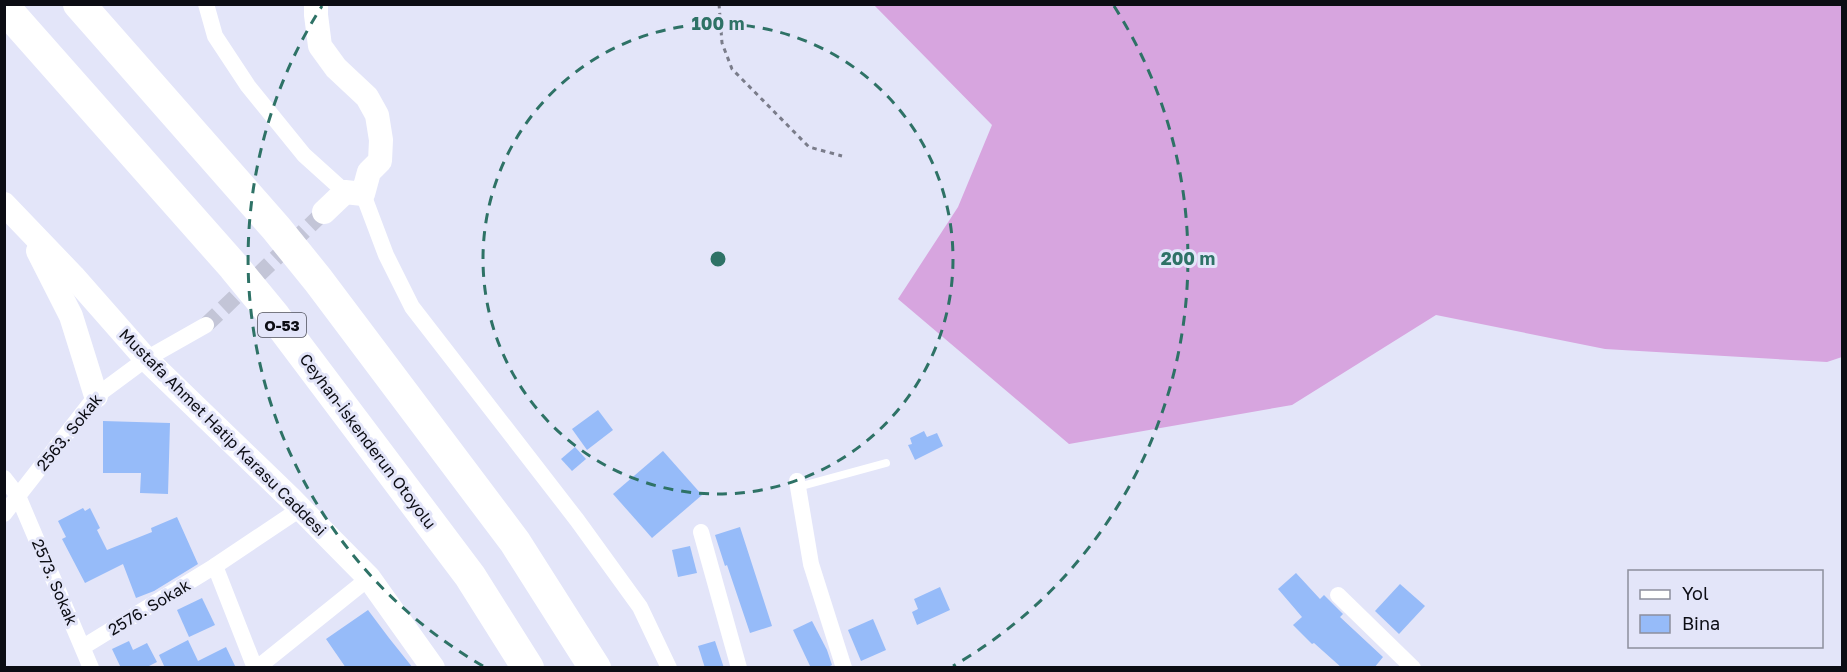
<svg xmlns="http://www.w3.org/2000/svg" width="1847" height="672" viewBox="0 0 1847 672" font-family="'Golos Text',sans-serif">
<rect width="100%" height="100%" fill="#e3e5f9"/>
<polygon fill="#d7a5df" points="874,5 1842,5 1842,357 1827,362 1605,349 1436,315 1292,405 1069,444 898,299 958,207 992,125"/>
<g fill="#96bbf9">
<polygon points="598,410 613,430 587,450 572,429"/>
<polygon points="103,421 170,423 168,494 140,493 141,473 103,473"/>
<polygon points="924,431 927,437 937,433 943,446 915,460 908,445 912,444 910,438"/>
<polygon points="575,447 586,459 572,471 561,459"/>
<polygon points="663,451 702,495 652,538 613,494"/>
<polygon points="83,508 85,511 90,508 100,528 97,530 107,550 152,532 151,528 177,517 198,564 154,591 136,598 123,564 85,583 62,539 66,537 58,521"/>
<polygon points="740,527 772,626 750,633 727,565 725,566 715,535"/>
<polygon points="690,546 697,573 678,577 672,550"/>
<polygon points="1296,573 1320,599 1324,595 1343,614 1340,617 1383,657 1374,668 1342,668 1314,643 1312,644 1293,625 1302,617 1278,589"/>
<polygon points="1400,584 1425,606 1399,634 1375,611"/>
<polygon points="940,587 950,610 917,625 912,612 918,609 914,599"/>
<polygon points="202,598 215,625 189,637 177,610"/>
<polygon points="368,610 389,638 413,668 346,668 326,639"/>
<polygon points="873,619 886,650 861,661 848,630"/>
<polygon points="812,621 827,650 832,665 826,668 811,668 793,630"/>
<polygon points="188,640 198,661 226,647 236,668 165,668 159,655"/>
<polygon points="129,641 133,650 147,643 157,662 145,668 121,668 112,649"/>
<polygon points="715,641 724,668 705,668 698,646"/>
</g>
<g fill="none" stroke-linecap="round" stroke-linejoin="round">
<polyline stroke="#c3c5d7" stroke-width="16" stroke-dasharray="16 8" stroke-linecap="butt" points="206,325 324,212"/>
<polyline stroke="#7a7c8a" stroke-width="3" stroke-dasharray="4.5 4.5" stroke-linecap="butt" points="719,4 722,43 732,69 809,147 842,156"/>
<polyline stroke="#fff" stroke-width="8" points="798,487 886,463"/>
<g stroke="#fff" stroke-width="16">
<polyline points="206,4 215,36 248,86 304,155 345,192"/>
<polyline points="363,194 386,255 412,307 577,520 640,607 669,668"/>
<polyline points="4,478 18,496 91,668"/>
<polyline points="797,481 811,564 844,668"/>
<polyline points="4,514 96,396 146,359 206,325"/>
<polyline points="701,532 739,668"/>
<polyline points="215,566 255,668"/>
<polyline points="1338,595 1413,668"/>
<polyline points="83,647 215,566 300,509"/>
<polyline points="257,668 369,578"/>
</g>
<g stroke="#fff" stroke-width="24">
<polyline points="316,4 316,15 320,46 336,68 367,97 377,115 381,140 380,161 369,172 363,194 345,192 324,212"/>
<polyline points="4,204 73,276 146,359 291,499 369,578 433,668"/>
<polyline points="38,251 71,316 96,396"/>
</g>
<g stroke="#fff" stroke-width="32">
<polyline points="79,4 276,228 318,280 515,542 595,668"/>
<polyline points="4,7 234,267 275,317 470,576 528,668"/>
</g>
</g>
<g fill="none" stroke="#2e7266" stroke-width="3" stroke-dasharray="10 8">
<circle cx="718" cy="259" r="235"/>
<path d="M483 666A470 470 0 0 1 322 6M1114 6A470 470 0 0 1 953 666"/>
</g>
<g text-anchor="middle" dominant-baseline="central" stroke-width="6" stroke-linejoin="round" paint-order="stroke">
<rect fill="#e3e5f9" stroke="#4c4e59" stroke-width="1.5" x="258" y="313" width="48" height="24" rx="4.5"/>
<g font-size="15" font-weight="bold" fill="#0c0d14">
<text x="282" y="325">O-53</text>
</g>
<g font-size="16" fill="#0c0d14" stroke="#e3e5f9">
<text transform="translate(69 432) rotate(-51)">2563. Sokak</text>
<text transform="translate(223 432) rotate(45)">Mustafa Ahmet Hatip Karasu Caddesi</text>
<text transform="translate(368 441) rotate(53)">Ceyhan-İskenderun Otoyolu</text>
<text transform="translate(55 582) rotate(67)">2573. Sokak</text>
<text transform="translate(149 607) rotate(-31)">2576. Sokak</text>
</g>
</g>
<circle cx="718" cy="259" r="9" fill="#2e7266" stroke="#e3e5f9" stroke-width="3"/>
<g font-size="18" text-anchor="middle" font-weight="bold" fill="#2e7266" stroke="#e3e5f9" stroke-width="6" stroke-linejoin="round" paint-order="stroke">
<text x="718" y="30">100 m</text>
<text x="1188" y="265">200 m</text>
</g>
<rect width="1847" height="672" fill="none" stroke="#0c0d14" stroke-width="12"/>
<rect x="1628" y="570" width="195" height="78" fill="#e3e5f9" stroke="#8d8f9d" stroke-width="1.5"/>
<rect x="1640" y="590" width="30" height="9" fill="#ffffff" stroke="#8d8f9d" stroke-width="1.5"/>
<text x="1682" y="600" font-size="18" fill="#0c0d14">Yol</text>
<rect x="1640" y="615" width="30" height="18" fill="#96bbf9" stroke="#8d8f9d" stroke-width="1.5"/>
<text x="1682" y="630" font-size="18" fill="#0c0d14">Bina</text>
</svg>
